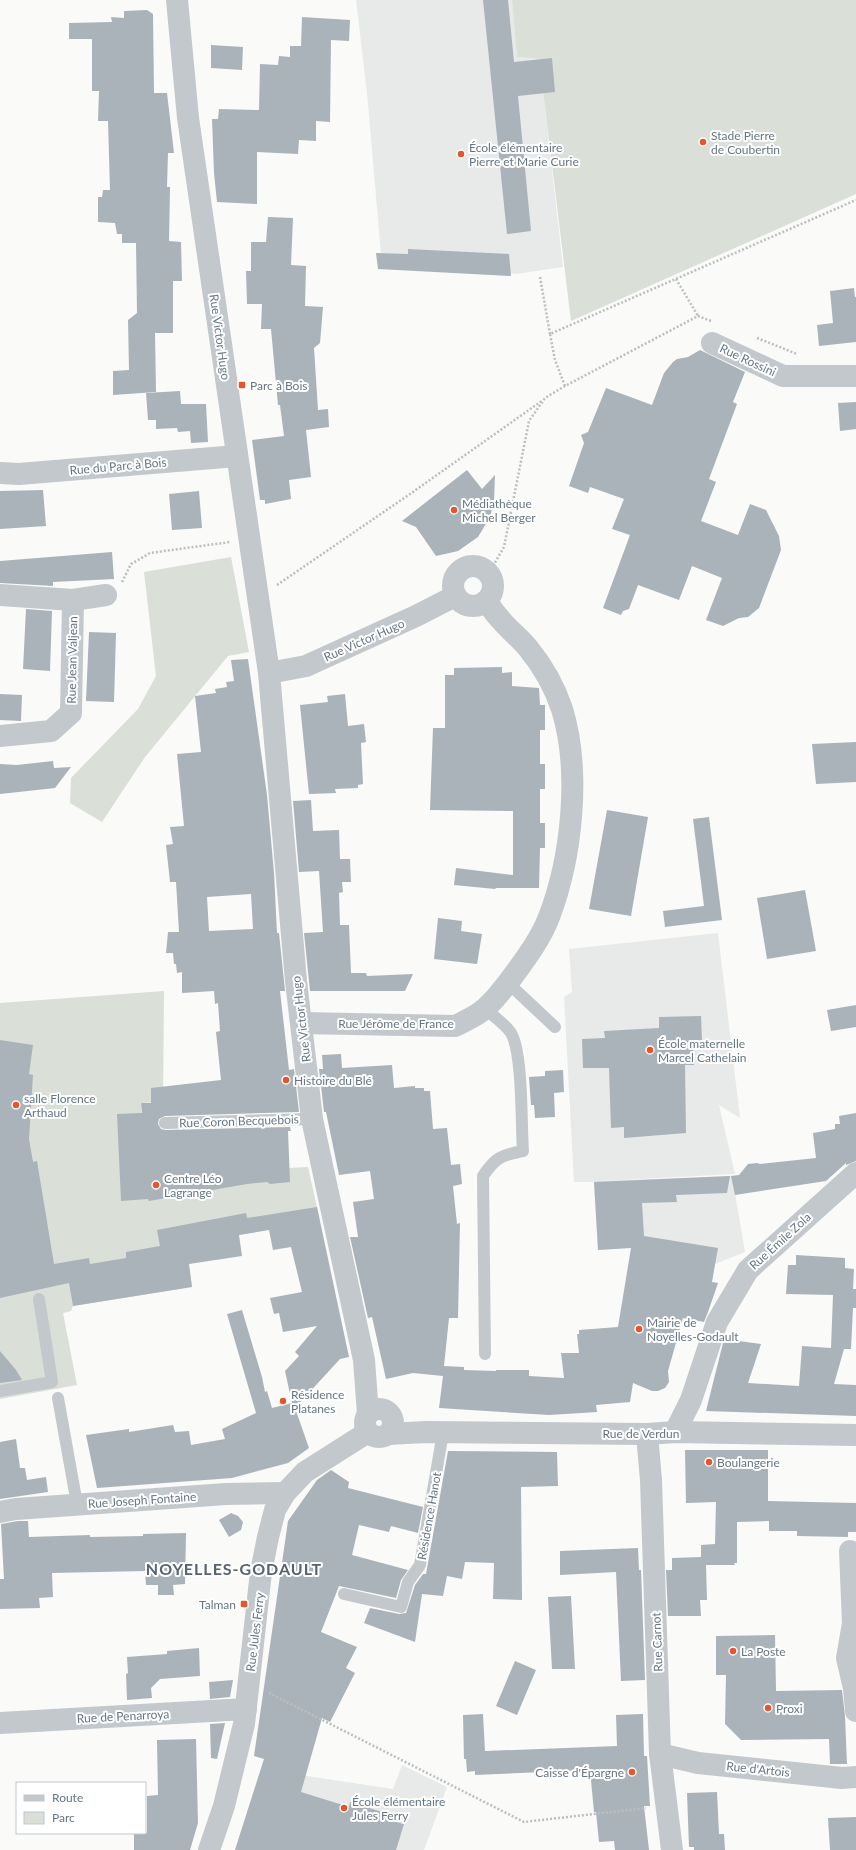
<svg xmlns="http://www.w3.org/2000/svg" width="856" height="1850" viewBox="0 0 856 1850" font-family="Lato,sans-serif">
<rect width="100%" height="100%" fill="#fafaf8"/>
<g fill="#e8e9e9">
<polygon points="356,0 512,0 517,57 542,59 543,91 563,267 516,274 456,269 382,265 367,93"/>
<polygon points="718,933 740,1118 719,1105 735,1174 602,1181 732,1176 745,1252 715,1264 655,1246 598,1250 594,1182 574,1182 564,997 572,992 569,949"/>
<polygon points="402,1765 447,1787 424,1850 235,1850 261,1769 393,1789"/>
</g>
<g fill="#dadfd7">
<polygon points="512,0 856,0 856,194 571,321 543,91 542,59 517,57"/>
<polygon points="231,557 249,652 228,656 145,757 102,822 70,803 71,778 138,709 156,676 144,572"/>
<polygon points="164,991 163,1102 141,1103 145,1175 308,1167 320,1221 186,1244 192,1287 73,1306 71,1311 63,1313 77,1385 0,1399 0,1003"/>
</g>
<g fill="#aab3b9" fill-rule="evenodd">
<polygon points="483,0 508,0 514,62 552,58 555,92 518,96 531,231 507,234"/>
<polygon points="147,10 153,14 154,93 167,93 174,153 168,153 167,187 170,187 169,241 181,242 182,281 173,281 173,333 155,333 156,392 113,395 113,371 129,370 128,320 137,313 136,243 122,243 122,234 117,234 115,223 98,222 98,197 102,197 103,190 110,190 108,121 98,121 99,91 92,91 92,39 69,39 69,23 112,22 111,17 124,18 124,11"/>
<polygon points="302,17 350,20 349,41 331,40 330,122 316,121 316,141 299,140 298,154 257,152 257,204 217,202 214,173 212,119 218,119 219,109 259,110 260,64 278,65 279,56 290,57 290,46 301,46"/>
<polygon points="211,45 243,47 242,70 211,68"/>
<polygon points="268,217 293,218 291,265 306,266 305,306 323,307 320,343 314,348 318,410 328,409 329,427 306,430 311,477 289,480 291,499 265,504 265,500 260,500 252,440 284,436 280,405 278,405 271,329 261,329 262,304 247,304 246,271 251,271 251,242 266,242"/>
<polygon points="408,249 509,254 511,276 378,269 376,253 408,254"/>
<polygon points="854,288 855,297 856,297 856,342 819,346 817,325 833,323 830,291"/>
<polygon points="700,350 745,372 733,402 737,404 709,479 716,482 701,521 738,535 750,504 766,510 779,536 781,550 759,608 748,617 739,618 723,626 706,620 722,578 692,566 679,600 638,585 629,609 623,611 621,615 603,608 630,535 612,529 624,499 590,487 588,493 569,486 584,443 581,435 588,432 606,388 652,405 664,373 673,362 677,359 688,357"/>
<polygon points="180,391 181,404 206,404 208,442 191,443 190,431 178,432 177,428 156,429 156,420 148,420 146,393"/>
<polygon points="856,402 856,429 840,431 838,403"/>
<polygon points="467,470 482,489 495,475 494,502 490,517 478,537 458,551 436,556 416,527 402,521"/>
<polygon points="43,490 46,526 0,529 0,491"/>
<polygon points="199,491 202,528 172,530 169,494"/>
<polygon points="112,552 114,579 53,582 53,586 0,583 0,561"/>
<polygon points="26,609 52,611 50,671 23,669"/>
<polygon points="89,632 116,633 114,702 86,701"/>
<path d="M248 659 267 795 274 873 277 933H279L285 991H280L289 1070 294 1069 299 1112 165 1116 159 1119 158 1124 161 1129 165 1130 290 1127 291 1131H288L290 1182 270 1184 267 1182 247 1184 149 1201 148 1199 121 1201 117 1114 142 1113 141 1103H151V1088L221 1080 216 1032 220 1031 218 1003 215 1004 214 991 182 993V972L177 973 176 964H174L173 953H166L168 932H179L176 882H170L166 845 173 844 170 827 184 826 177 754 201 752 195 696 216 693 215 689 227 687 226 682 234 681 231 660ZM251 894 253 929 209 931 207 897Z"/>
<polygon points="502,667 502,673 512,672 512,686 539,688 540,705 545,705 545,730 540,730 540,764 545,764 545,789 540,789 540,823 545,823 545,848 540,848 539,888 496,888 495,889 454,885 456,868 513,875 513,811 430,810 433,728 445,728 445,675 454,675 454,668"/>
<polygon points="0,694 22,695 21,721 0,720"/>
<polygon points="345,694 348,726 364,724 366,742 361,743 363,784 358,785 358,788 335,789 336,793 309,794 300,705 328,702 327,696"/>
<polygon points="856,742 856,782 816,784 812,744"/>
<polygon points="53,761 54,768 71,767 55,788 0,794 0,764 17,765"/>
<polygon points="311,800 313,831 339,830 340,859 350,859 351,882 342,882 343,892 339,893 340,925 349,925 351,973 366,973 367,976 413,974 405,991 310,991 304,933 323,932 319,871 299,872 293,801"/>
<polygon points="607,810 648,817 631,916 589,909"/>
<polygon points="709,817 722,920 665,927 663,911 704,906 693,819"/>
<polygon points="805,890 816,951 767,959 757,898"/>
<polygon points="438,918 462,921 461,931 482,934 477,964 434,959"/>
<polygon points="856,1005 856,1027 831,1031 827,1010"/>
<polygon points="701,1016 702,1040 693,1040 694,1065 685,1065 686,1133 624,1138 624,1127 611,1128 609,1068 583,1068 582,1039 605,1038 604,1031 659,1028 659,1017"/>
<polygon points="0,1040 33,1045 29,1074 33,1075 29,1139 33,1162 37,1161 54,1264 89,1258 90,1264 126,1258 126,1252 160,1246 157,1230 246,1213 247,1218 317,1207 349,1357 340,1359 295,1408 309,1448 288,1463 232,1478 97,1488 86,1435 129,1429 129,1432 173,1425 175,1432 189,1431 191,1445 225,1439 222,1429 256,1413 227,1314 242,1310 262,1377 265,1392 267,1391 272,1408 292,1403 285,1371 299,1356 295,1352 317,1326 283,1332 279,1313 274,1314 270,1298 302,1292 291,1247 273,1250 269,1230 239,1235 242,1256 189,1264 192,1287 73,1306 69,1283 0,1298"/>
<polygon points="341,1054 342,1068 392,1065 394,1088 415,1086 415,1088 424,1088 424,1091 430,1091 433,1129 447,1128 451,1165 460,1164 462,1184 453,1186 457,1224 460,1223 458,1318 449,1318 444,1366 464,1367 464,1370 496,1371 496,1370 529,1370 529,1376 564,1378 561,1353 579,1353 577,1334 579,1334 579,1330 618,1327 631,1248 598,1250 594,1182 730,1176 727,1193 676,1195 677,1202 642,1203 644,1236 718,1248 712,1282 718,1283 708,1312 704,1322 683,1318 668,1371 669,1382 665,1388 658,1391 652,1391 633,1383 630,1402 596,1405 597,1412 549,1415 439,1408 443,1376 413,1373 386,1379 372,1317 368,1318 350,1237 358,1237 353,1202 374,1199 370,1171 339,1175 326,1112 324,1112 319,1069 323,1069 322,1055"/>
<polygon points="563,1070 564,1092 554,1093 555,1117 535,1118 534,1105 531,1105 529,1077 545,1076 545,1071"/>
<polygon points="856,1113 856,1161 846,1165 846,1163 826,1181 735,1195 731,1176 739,1175 748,1164 757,1163 760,1164 816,1158 813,1133 835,1129 835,1124 840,1124 839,1116"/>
<polygon points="796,1255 845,1258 845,1268 854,1269 853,1289 856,1289 856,1308 853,1308 851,1349 844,1349 834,1384 856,1385 856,1416 706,1411 724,1339 761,1344 748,1383 799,1386 802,1346 831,1348 833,1295 786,1294 788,1265 796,1265"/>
<polygon points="0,1351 16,1370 22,1380 0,1383"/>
<polygon points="16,1439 20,1468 25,1468 27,1480 46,1477 48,1492 0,1499 0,1442"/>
<polygon points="685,1450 768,1450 768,1501 856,1503 856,1532 848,1532 848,1537 797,1536 797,1531 769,1531 769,1521 737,1522 737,1563 734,1563 735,1565 706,1565 707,1600 700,1600 701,1616 668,1616 666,1570 672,1570 672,1558 701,1557 701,1545 715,1544 716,1502 686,1503"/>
<polygon points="448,1451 557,1452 558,1486 521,1487 522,1600 493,1599 494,1563 465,1562 462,1579 447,1576 443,1596 422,1594 415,1642 364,1623 370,1608 399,1614 406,1613 415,1585 423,1574 426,1574"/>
<polygon points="331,1470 349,1482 348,1488 423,1507 418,1533 391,1526 389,1532 359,1525 352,1555 408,1570 401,1580 396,1598 339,1586 321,1632 357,1647 346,1668 355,1673 330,1722 322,1718 301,1792 349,1807 350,1802 379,1811 393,1816 392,1821 404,1824 396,1850 235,1850 264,1759 254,1756 288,1521 317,1480"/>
<polygon points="231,1513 238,1516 243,1522 241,1530 229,1537 219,1520"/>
<polygon points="18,1521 28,1521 29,1537 90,1535 90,1537 143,1536 143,1534 186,1533 185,1584 173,1585 174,1595 158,1595 158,1585 146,1585 145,1571 52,1573 53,1597 39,1598 40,1608 0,1609 0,1579 4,1579 1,1524"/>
<polygon points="638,1548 639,1570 641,1570 645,1680 621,1681 616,1572 560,1575 560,1551"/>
<polygon points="571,1596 575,1669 552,1669 548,1597"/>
<polygon points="775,1635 776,1691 842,1690 845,1716 847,1764 830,1764 829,1739 741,1740 725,1724 726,1675 716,1675 716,1636"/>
<polygon points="199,1648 200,1676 160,1679 151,1688 152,1698 127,1700 126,1674 128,1673 127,1657 167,1654 167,1651"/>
<polygon points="515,1661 536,1670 517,1715 496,1706"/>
<polygon points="233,1680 230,1697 210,1699 209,1682"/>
<polygon points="483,1714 485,1751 617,1746 616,1715 643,1714 644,1756 647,1756 650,1806 644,1806 649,1850 615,1850 614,1841 599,1842 596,1812 594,1812 590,1770 475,1775 475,1771 467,1772 466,1759 464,1759 463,1715"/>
<polygon points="225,1723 217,1759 211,1758 210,1724"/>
<polygon points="196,1739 198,1823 190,1850 134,1850 134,1833 147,1833 147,1796 158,1795 157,1740"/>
<polygon points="717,1792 719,1834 724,1834 725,1850 694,1850 694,1847 689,1847 687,1793"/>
<polygon points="856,1817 856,1850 830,1850 828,1818"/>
</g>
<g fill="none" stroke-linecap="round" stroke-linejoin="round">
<g stroke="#bbbfc2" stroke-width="2.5" stroke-dasharray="2 2" stroke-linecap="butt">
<polyline points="540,277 550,334"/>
<polyline points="676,279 698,316"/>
<polyline points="757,338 797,354"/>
<polyline points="565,386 555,360 550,334 856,200"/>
<polyline points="489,573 504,547 529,421 545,398 565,386 698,316 711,321"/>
<polyline points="122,582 131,564 150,553 230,542"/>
<polyline points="277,585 410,494 543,400"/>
<polyline points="269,1693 524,1822 646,1808"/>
</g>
<g stroke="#c3c8cc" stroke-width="12">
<polyline points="508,983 555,1027"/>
<path d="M484 1008C492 1015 505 1024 511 1033 523 1053 521 1125 523 1151 501 1155 495 1158 483 1176L485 1354"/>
<polyline points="165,1123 312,1119"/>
<polyline points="0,1391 52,1382 39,1299"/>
<polyline points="58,1398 77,1504"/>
<polyline points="344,1594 401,1607 408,1582 420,1565 443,1433"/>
</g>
<g stroke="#c3c8cc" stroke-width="22">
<polyline points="712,343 783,376 856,376"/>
<polyline points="0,473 19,474 237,456"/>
<circle cx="473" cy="586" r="20"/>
<polyline points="0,595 73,600"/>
<polyline points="269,673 306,666 416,616 455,596"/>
<polyline points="0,736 51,731 71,713 73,600 106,595"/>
<path d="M301 1023 455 1026C462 1023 469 1019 476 1015 491 1006 503 989 513 976 527 957 541 938 549 917 572 857 581 771 562 709 555 688 542 665 528 648 520 638 509 630 501 620 495 614 491 607 486 601"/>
<polyline points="675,1432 691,1400 717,1322 748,1270 856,1173"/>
<polyline points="0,1512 16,1509 226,1494 285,1493"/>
<polyline points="850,1551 853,1623 847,1658 854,1688 856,1711"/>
<polyline points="0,1723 246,1709"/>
<polyline points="660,1754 698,1763 842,1778 856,1777"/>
<polyline points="209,1850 224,1806 244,1724 261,1572 268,1537 275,1510 285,1493 305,1472 368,1432"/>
</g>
<g stroke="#c3c8cc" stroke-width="22">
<polyline points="177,0 188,118 269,673 296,981 312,1119 364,1360 368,1414"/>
<circle cx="379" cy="1423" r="14"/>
<polyline points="388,1434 426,1432 647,1434 675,1432 856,1435"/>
<polyline points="647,1434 651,1480 660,1754 672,1850"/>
</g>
</g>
<g fill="#e4572e" stroke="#fff" stroke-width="1.5">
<circle cx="703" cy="142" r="4"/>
<circle cx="461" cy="154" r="4"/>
<rect x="238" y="381" width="8" height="8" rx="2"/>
<circle cx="454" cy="510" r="4"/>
<circle cx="650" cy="1050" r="4"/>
<circle cx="286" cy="1080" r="4"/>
<circle cx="16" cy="1105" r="4"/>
<circle cx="156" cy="1185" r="4"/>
<circle cx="639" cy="1329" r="4"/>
<circle cx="283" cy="1401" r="4"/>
<circle cx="709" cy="1462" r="4"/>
<rect x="240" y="1600" width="8" height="8" rx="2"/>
<circle cx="733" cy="1651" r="4"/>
<circle cx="768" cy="1708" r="4"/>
<circle cx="632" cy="1772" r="4"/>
<circle cx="344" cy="1808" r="4"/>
</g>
<g text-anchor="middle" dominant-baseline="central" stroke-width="4" stroke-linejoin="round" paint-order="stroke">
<g font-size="12" fill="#657683" stroke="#fff" text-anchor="start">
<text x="711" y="135">Stade Pierre<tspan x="711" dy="14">de Coubertin</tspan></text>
<text x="469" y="147">École élémentaire<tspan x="469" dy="14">Pierre et Marie Curie</tspan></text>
<text x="250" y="385">Parc à Bois</text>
<text x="462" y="503">Médiathèque<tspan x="462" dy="14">Michel Berger</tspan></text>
<text x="658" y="1043">École maternelle<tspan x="658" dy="14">Marcel Cathelain</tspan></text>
<text x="294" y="1080">Histoire du Blé</text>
<text x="24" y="1098">salle Florence<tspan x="24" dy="14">Arthaud</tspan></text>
<text x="164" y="1178">Centre Léo<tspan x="164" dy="14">Lagrange</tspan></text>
<text x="647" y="1322">Mairie de<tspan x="647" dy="14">Noyelles-Godault</tspan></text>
<text x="291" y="1394">Résidence<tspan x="291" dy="14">Platanes</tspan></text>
<text x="717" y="1462">Boulangerie</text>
<text x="236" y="1604" text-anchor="end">Talman</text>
<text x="741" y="1651">La Poste</text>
<text x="776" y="1708">Proxi</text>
<text x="624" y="1772" text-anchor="end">Caisse d'Épargne</text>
<text x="352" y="1801">École élémentaire<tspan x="352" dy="14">Jules Ferry</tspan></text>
</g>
<g font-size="12" fill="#657683" stroke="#fff">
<text transform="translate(220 337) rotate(82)">Rue Victor Hugo</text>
<text transform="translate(748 360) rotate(25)">Rue Rossini</text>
<text transform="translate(118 466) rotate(-5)">Rue du Parc à Bois</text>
<text transform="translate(364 640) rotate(-24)">Rue Victor Hugo</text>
<text transform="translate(72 660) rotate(-89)">Rue Jean Valjean</text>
<text transform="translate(301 1019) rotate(-97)">Rue Victor Hugo</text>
<text x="396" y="1023">Rue Jérôme de France</text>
<text transform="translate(239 1121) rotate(-2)">Rue Coron Becquebois</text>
<text transform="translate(780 1241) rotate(-42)">Rue Émile Zola</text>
<text x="641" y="1433">Rue de Verdun</text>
<text transform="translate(142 1500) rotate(-4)">Rue Joseph Fontaine</text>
<text transform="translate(429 1516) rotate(-80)">Résidence Hanot</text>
<text transform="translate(255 1632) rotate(-83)">Rue Jules Ferry</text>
<text transform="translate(657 1642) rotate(-92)">Rue Carnot</text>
<text transform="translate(123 1716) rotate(-3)">Rue de Penarroya</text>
<text transform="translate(758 1769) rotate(6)">Rue d'Artois</text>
</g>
<g font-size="16" font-weight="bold" letter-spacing="1" fill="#57646e" stroke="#fff">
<text x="234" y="1568">NOYELLES-GODAULT</text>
</g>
</g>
<rect x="16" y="1782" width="130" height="52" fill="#ffffff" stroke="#c1c8cd"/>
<rect x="24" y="1795" width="20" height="6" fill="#c3c8cc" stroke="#c1c8cd"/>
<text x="52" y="1802" font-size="12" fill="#657683">Route</text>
<rect x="24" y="1812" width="20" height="12" fill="#dadfd7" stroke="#c1c8cd"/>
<text x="52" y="1822" font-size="12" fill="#657683">Parc</text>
</svg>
